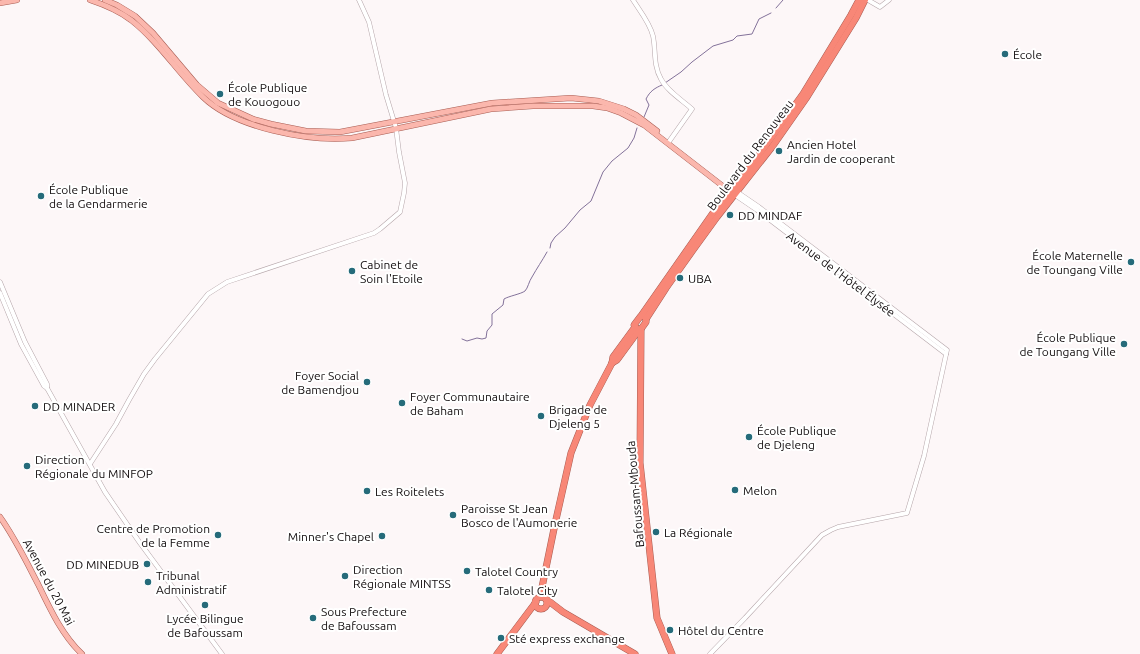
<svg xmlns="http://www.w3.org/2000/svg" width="1140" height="654" viewBox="0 0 1140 654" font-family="Ubuntu,sans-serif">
<rect width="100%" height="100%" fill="#fdf7f8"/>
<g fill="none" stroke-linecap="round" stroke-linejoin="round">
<g stroke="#83729a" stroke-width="1">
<polyline points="776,8 783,0"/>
<polyline points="665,83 681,72 692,62 713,46 733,40 737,36 752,34 759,19 771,13"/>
<path d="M644 117 649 105 646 99C650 91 655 88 662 85"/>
<polyline points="550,248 551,243 555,237 565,228 580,210 591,201 603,172 612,161 628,148 634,138 637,128"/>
<path d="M462 339 467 341 477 338 482 339 486 338 487 331 492 325V314L503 305 504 299C509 296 521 294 525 291 528 288 529 281 532 277 537 268 542 261 547 252"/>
</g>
<defs>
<g id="minor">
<path d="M633 0C640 11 650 23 653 36 656 50 653 65 661 79 667 91 682 100 692 109L668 143"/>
<polyline points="868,0 880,7 889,0"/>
<polyline points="735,195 757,210 946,354"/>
<polyline points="0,282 25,342 47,384 47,388"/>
<polyline points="0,293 21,344 44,386 47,388 105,492 140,543 222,654"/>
<polyline points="90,464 116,424 129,400 144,374 155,359 208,294 227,282 374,233 380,229 400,212 404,193 405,183 399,152 396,128 386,95 369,22 359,0"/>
<polyline points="710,654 745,618 822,535 831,530 838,527 907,513 924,456 947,350 759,207 737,192"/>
</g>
<g id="major">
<path d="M90 0C105 5 119 11 131 20 159 42 178 73 203 97 235 128 309 142 352 138L491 109 533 106H593L607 108 621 113 644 125 733 194"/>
<polyline points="105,0 117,5 135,16 153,33 197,85 218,103 253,119 271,124 306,131 340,132 492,103 571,98 599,101 624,109 636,115 657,131"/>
<polyline points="0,3 17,0"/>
<path d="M0 517C15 538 26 561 38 584 50 609 62 635 82 654"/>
</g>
<g id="highway">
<polyline points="641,316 713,213 732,192 803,94 851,15 859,0"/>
<polygon points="643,316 646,318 646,322 641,329 638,330 634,325 640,317"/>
<polyline points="646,319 666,288 693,250 717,217 772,147 807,97 856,18 865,0"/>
<polyline points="641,329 640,463 657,618 672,654"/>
<polyline points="612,363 617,360 639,330"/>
<polyline points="540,597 555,524 571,453 590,405 612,363 613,357 635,327"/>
<circle cx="541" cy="603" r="6"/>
<polyline points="546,599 563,612 635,654"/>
<polyline points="497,654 536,602"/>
</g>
</defs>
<use href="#minor" stroke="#b4a4a8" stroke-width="5"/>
<use href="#major" stroke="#a85d53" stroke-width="6"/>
<use href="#highway" stroke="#a85d53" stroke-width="7"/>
<use href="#minor" stroke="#fff" stroke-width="4"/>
<use href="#major" stroke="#fbb7ad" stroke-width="5"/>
<use href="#highway" stroke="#f88777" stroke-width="6"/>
</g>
<g fill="#256b7a" stroke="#fff" stroke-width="1.5">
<circle cx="1005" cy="54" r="4"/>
<circle cx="220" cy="94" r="4"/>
<circle cx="779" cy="151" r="4"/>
<circle cx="41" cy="196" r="4"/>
<circle cx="730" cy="215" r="4"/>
<circle cx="1131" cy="262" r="4"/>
<circle cx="352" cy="271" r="4"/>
<circle cx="680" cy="278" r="4"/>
<circle cx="1124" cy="344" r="4"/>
<circle cx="367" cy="382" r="4"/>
<circle cx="402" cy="403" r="4"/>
<circle cx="35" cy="406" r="4"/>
<circle cx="541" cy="416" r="4"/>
<circle cx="749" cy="437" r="4"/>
<circle cx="27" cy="466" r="4"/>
<circle cx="735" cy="490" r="4"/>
<circle cx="367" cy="491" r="4"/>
<circle cx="453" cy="515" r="4"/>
<circle cx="656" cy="532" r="4"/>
<circle cx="218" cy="535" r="4"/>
<circle cx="382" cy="536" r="4"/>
<circle cx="147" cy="564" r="4"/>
<circle cx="467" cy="571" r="4"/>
<circle cx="345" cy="576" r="4"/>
<circle cx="148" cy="582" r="4"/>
<circle cx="489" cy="590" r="4"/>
<circle cx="205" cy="605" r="4"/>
<circle cx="313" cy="618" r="4"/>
<circle cx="670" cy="630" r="4"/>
<circle cx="501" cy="638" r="4"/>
</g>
<g text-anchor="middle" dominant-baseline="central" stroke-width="4" stroke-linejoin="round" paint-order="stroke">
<g font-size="12" fill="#130e0f" stroke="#fff" text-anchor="start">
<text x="1013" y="54">École</text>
<text x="228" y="87">École Publique<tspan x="228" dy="14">de Kouogouo</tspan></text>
<text x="787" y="144">Ancien Hotel<tspan x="787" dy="14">Jardin de cooperant</tspan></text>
<text x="49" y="189">École Publique<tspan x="49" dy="14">de la Gendarmerie</tspan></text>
<text x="738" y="215">DD MINDAF</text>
<text x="1123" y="255" text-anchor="end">École Maternelle<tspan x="1123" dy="14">de Toungang Ville</tspan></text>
<text x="360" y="264">Cabinet de<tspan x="360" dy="14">Soin l'Etoile</tspan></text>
<text x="688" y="278">UBA</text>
<text x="1116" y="337" text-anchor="end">École Publique<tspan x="1116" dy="14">de Toungang Ville</tspan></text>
<text x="359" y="375" text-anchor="end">Foyer Social<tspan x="359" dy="14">de Bamendjou</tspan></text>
<text x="410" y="396">Foyer Communautaire<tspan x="410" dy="14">de Baham</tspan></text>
<text x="43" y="406">DD MINADER</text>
<text x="549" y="409">Brigade de<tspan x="549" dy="14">Djeleng 5</tspan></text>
<text x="757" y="430">École Publique<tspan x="757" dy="14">de Djeleng</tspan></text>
<text x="35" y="459">Direction<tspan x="35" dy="14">Régionale du MINFOP</tspan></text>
<text x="743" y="490">Melon</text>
<text x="375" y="491">Les Roitelets</text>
<text x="461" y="508">Paroisse St Jean<tspan x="461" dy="14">Bosco de l'Aumonerie</tspan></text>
<text x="210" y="528" text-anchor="end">Centre de Promotion<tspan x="210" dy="14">de la Femme</tspan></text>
<text x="664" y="532">La Régionale</text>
<text x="374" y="536" text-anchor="end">Minner's Chapel</text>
<text x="139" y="564" text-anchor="end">DD MINEDUB</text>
<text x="353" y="569">Direction<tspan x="353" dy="14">Régionale MINTSS</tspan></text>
<text x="475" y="571">Talotel Country</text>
<text x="156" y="575">Tribunal<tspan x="156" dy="14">Administratif</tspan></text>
<text x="497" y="590">Talotel City</text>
<text x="321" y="611">Sous Prefecture<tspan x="321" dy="14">de Bafoussam</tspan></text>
<text x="205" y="618" text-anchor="middle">Lycée Bilingue<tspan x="205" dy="14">de Bafoussam</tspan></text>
<text x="678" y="630">Hôtel du Centre</text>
<text x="509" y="638">Sté express exchange</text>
</g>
<g font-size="12" fill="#130e0f" stroke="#fff">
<text transform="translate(750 155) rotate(-53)">Boulevard du Renouveau</text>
<text transform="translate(841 274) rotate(37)">Avenue de l'Hôtel Élysée</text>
<text transform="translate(635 494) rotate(-95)">Bafoussam-Mbouda</text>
<text transform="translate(49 582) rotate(62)">Avenue du 20 Mai</text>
</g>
</g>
</svg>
